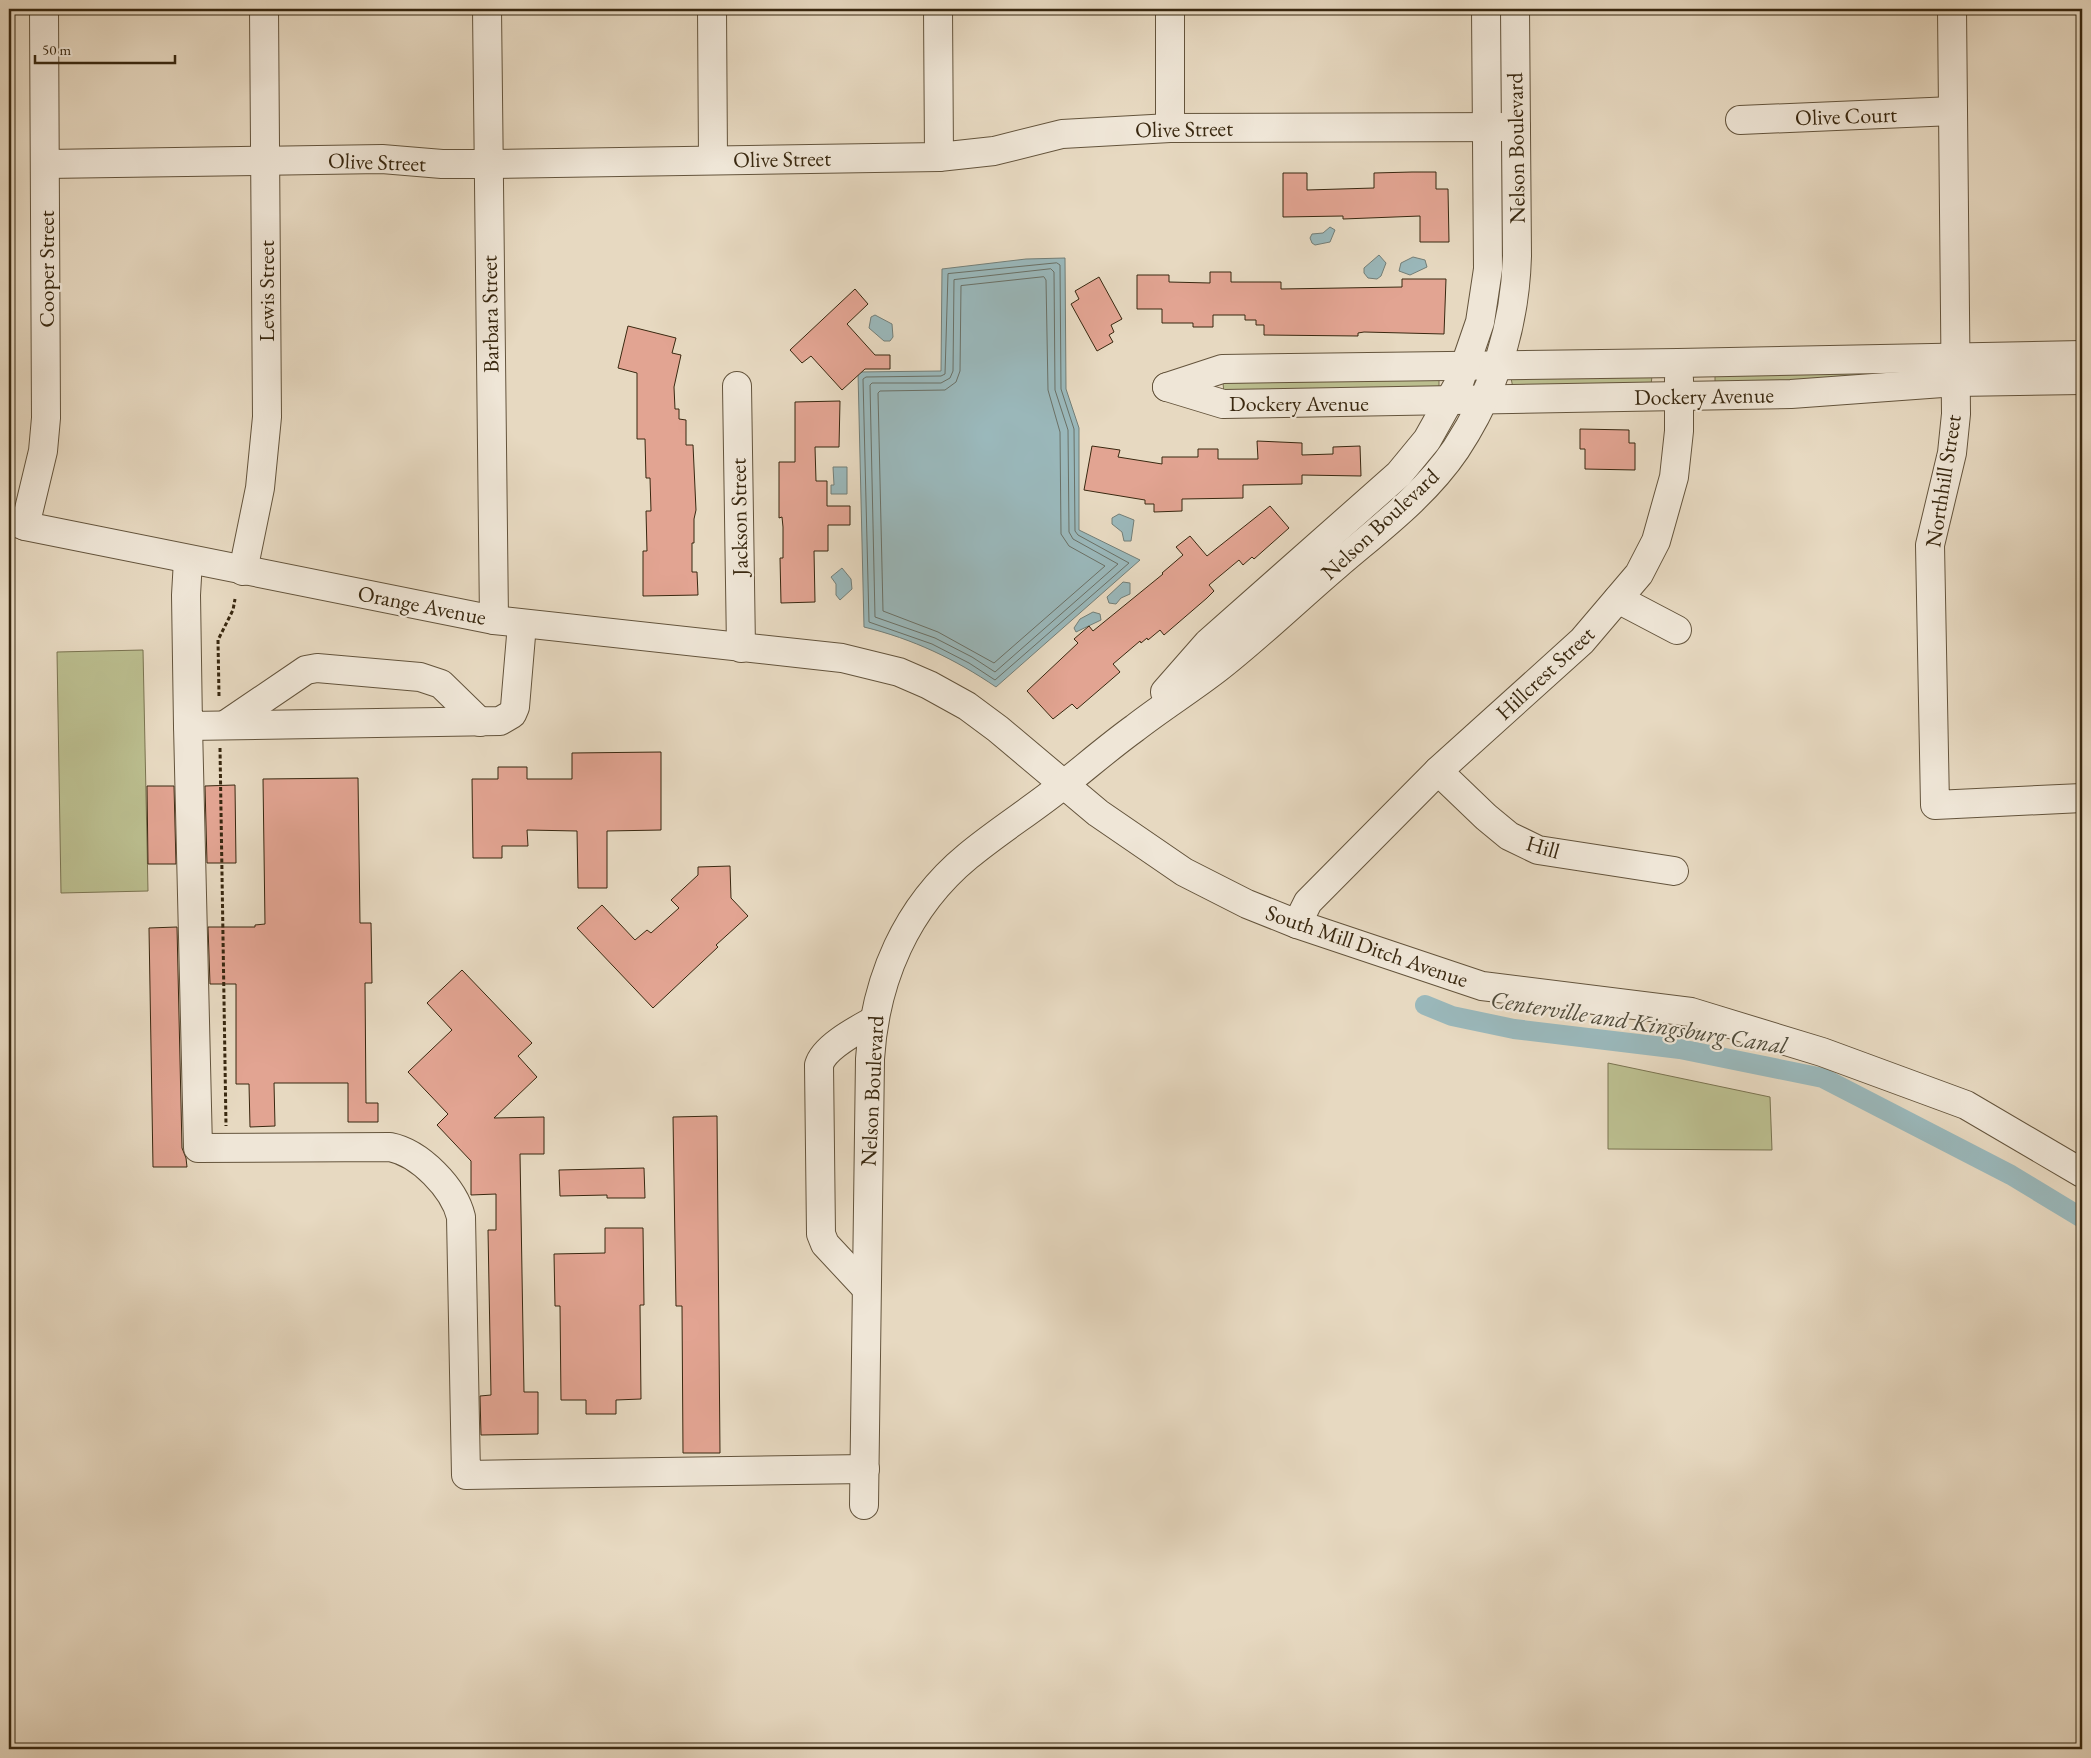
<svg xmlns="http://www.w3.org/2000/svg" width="2091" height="1758" viewBox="0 0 2091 1758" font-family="'EB Garamond',serif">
<rect width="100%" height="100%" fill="#e7d9c1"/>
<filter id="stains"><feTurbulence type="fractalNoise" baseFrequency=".004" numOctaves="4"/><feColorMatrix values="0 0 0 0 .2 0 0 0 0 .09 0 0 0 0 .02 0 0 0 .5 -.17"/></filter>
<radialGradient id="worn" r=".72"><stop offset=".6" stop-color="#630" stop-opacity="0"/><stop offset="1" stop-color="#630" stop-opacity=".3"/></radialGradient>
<g fill="#bbbe8f" stroke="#7a7350">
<polygon points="1919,366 1919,376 1715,388 1715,369"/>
<polygon points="1652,376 1651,385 1513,388 1511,378"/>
<polygon points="1439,379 1439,388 1224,393 1223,383"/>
<polygon points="143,650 148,891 61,893 57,652"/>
<polygon points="1608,1063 1770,1097 1772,1150 1608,1149"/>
</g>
<g fill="#9ab8bb" stroke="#737e77">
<polygon points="1330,227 1335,230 1330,242 1315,245 1312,243 1310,238 1312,234 1323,233"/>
<polygon points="1379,255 1386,263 1381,276 1377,279 1368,278 1364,273 1364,268"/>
<polygon points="1413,257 1425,260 1427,267 1410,275 1399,271 1401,263"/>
<path d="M1065 258 1066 389 1079 428V530L1140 560 996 687C955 659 913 639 864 627L858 372 941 371 942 269 1026 259Z"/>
<polygon points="875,315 892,324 893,337 890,341 884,341 869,328 871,317"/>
<polygon points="833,467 847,467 847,494 831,494 831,485 834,485"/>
<polygon points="1119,514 1134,520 1131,541 1124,541 1122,532 1112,524 1112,518"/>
<polygon points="842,568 851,579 852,589 840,600 836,595 836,584 831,577"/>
<polygon points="1123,582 1130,583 1130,594 1121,598 1116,604 1109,603 1107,597"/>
<polygon points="1093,612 1100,614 1101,620 1076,632 1074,628 1080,619"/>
</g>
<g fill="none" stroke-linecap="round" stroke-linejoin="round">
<g stroke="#6a7066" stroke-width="1">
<polygon points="1057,263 1060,265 1061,389 1074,429 1075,531 1078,535 1129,563 995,680 969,663 932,644 869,622 863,379 866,377 941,376 945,374 948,274"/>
<polygon points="1051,269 1054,272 1055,390 1068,430 1069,532 1073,539 1118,564 995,672 972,657 935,638 875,617 870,385 872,383 941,383 950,378 953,371 954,280"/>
<polygon points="1044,277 1046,280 1048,390 1060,432 1061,534 1069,546 1105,566 994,663 938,632 883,611 878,393 880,391 945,390 956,382 960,371 961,286"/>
</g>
<polyline stroke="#9ab8bb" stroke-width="20" points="1425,1005 1452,1016 1514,1029 1680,1049 1823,1078 2011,1175 2082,1218"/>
</g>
<g fill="#e2a492" stroke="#392810">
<polygon points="1412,172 1436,172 1436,189 1448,189 1449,242 1420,242 1420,216 1343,219 1343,216 1283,217 1283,173 1307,173 1307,190 1374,188 1374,173"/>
<polygon points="1210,272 1231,272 1231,282 1281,282 1281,289 1402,287 1402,279 1446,279 1444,334 1364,332 1358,333 1358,336 1264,335 1264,325 1256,325 1256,320 1245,320 1245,315 1213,315 1213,327 1193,327 1193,323 1162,323 1162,309 1137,309 1137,275 1169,275 1169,282 1210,283"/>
<polygon points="1099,277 1122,319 1111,325 1114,332 1109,335 1113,342 1097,351 1071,304 1079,299 1075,291"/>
<polygon points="855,289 868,304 847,324 875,355 890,355 890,369 865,369 842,390 811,356 802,363 790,350"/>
<polygon points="628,326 676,338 672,353 681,355 674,387 675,409 679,409 679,419 686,420 686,445 693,445 696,510 694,519 694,543 692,543 692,572 697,572 698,595 643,596 643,551 647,551 646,511 651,511 650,478 646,478 645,439 637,439 637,373 618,368"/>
<polygon points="840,401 839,447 815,447 816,481 827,481 827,506 850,506 850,525 828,525 828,551 814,551 815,602 781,603 780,558 783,558 783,527 782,517 779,518 779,462 795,462 795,402"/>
<polygon points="1580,429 1629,430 1629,443 1635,443 1635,470 1585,469 1585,449 1580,449"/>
<polygon points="1257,441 1302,443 1302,455 1333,454 1333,447 1360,446 1361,476 1302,475 1302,484 1243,485 1243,498 1182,499 1182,511 1154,512 1154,504 1145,504 1145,500 1084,490 1092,446 1120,450 1118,457 1162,464 1162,457 1198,457 1198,449 1218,449 1218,459 1258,459"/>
<polygon points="1270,506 1289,528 1254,559 1252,557 1243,565 1239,560 1209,585 1214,591 1207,598 1164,635 1160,630 1148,640 1147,638 1141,643 1140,641 1113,664 1120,672 1077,709 1072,704 1053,719 1027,691 1078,643 1074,639 1089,626 1093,631 1163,574 1162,573 1183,555 1176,547 1190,536 1207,556"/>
<polygon points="661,752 661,830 607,831 607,888 578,888 577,831 527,830 528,846 502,846 502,858 473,858 472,779 498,779 498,767 527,767 527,779 572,779 572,753"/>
<polygon points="358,778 360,923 371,923 372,983 365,983 366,1103 378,1103 378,1122 348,1122 348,1083 274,1083 275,1126 250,1127 249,1084 236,1084 236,984 210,984 208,927 255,927 255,925 265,924 263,779"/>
<polygon points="235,785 236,863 207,863 205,786"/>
<polygon points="147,786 174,786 176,864 148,864"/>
<polygon points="730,866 731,898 748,916 716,945 718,947 653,1008 577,928 602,905 635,940 647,930 651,933 679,908 671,900 698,875 698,867"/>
<polygon points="177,927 182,1148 186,1158 187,1167 153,1167 149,928"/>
<polygon points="462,970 532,1043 518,1056 537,1077 494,1118 544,1117 544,1154 520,1154 524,1392 538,1392 538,1434 481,1435 480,1396 491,1395 488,1230 496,1230 496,1194 471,1195 471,1161 437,1125 448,1114 408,1072 452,1030 427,1003"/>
<polygon points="717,1116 720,1453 683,1453 682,1306 676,1306 673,1117"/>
<polygon points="644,1168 645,1198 607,1198 607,1195 560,1196 559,1170"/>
<polygon points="605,1228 643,1228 644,1305 640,1305 641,1399 616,1400 616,1414 586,1414 586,1400 561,1400 560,1306 555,1306 554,1254 605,1253"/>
</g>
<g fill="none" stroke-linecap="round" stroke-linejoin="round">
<defs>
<g id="minor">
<polyline points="487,9 494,620"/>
<polyline points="712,9 713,160"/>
<polyline points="938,9 939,157"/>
<polyline points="1170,9 1170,128"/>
<polyline points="1952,9 1956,414 1952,453 1930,545 1935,805 2082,798"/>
<polyline points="1740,120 1953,111"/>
<polyline points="46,164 382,159 442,164 487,164 939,157 994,151 1062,134 1170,128 1516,127"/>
<polyline points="737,386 741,648"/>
<polyline points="1167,387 1223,404 1791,394 1956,382 2082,380"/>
<polyline points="1167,387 1222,369 1678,363 2082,355"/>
<polyline points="9,520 25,526 494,620 842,658 899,672 929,685 967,706 998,729 1098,813 1184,872 1247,904 1297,924 1482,986 1691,1012 1822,1052 1966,1105 2082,1173"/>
<polyline points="25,526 43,451 46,418 44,9"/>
<polyline points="188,560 186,595 188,726 500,721 512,714 515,707 522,624"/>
<polyline points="243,571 260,488 267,417 264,9"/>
<polyline points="1618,599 1677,630"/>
<polyline points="1165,692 1208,643 1399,474 1427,440 1459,383 1480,322 1488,269 1486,9"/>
<polyline points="225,725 306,670 317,668 420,677 441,684 480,722"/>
<path d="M188 726 198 1148 390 1147C420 1153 454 1188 461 1217L466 1475 865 1469"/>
<polyline points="1438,771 1486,817 1509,836 1538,850 1674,871"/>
<polyline points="1297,924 1308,902 1438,771 1582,641 1639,574 1656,541 1674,477 1679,431 1679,379"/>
<path d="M866 1288 825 1244 821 1234 819 1065C824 1047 857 1030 873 1021"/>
<path d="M864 1505 870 1059C875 980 906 907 968 856 998 831 1032 810 1063 785 1087 766 1110 746 1135 728 1162 707 1191 689 1218 668 1259 636 1297 599 1337 565 1379 529 1425 495 1456 449 1495 390 1515 326 1517 256L1515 9"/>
</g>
</defs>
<use href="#minor" stroke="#64543c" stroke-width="30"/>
<g stroke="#392810" stroke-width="3" stroke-dasharray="4 2.5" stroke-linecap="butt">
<polyline points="219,696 218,640 233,610 235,599"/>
<polyline points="220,748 226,1126"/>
</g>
<use href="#minor" stroke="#efe6d7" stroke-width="28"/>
</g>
<g text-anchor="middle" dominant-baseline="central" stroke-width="4.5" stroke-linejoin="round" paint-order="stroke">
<g font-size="22" fill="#392810" stroke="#efe6d7">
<text transform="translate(1846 116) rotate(-2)">Olive Court</text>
<text transform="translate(1184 129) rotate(-1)">Olive Street</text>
<text transform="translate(1516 148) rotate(-91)">Nelson Boulevard</text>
<text transform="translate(782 159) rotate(-1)">Olive Street</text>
<text transform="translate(377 162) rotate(2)">Olive Street</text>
<text transform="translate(46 269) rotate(-90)">Cooper Street</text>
<text transform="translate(266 291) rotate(-90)">Lewis Street</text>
<text transform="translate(490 314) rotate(-91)">Barbara Street</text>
<text transform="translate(1704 396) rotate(-1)">Dockery Avenue</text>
<text x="1299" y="403">Dockery Avenue</text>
<text transform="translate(1943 481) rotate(-81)">Northhill Street</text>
<text transform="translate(739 517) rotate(-91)">Jackson Street</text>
<text transform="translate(1380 524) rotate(-43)">Nelson Boulevard</text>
<text transform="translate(422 605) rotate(11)">Orange Avenue</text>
<text transform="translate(1545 673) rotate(-43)">Hillcrest Street</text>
<text transform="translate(1543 847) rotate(16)">Hill</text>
<text transform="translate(1367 946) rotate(19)">South Mill Ditch Avenue</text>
<text transform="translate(872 1091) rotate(-87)">Nelson Boulevard</text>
</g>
<g font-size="24" font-style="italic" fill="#514c3b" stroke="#efe6d7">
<text transform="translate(1639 1022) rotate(9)">Centerville and Kingsburg Canal</text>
</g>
</g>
<rect width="2091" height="1758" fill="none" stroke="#e7d9c1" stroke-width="30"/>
<rect x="10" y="10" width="2071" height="1738" fill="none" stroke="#392810" stroke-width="2.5"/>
<rect x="15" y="15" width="2061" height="1728" fill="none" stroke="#392810"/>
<path d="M35 55v8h140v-8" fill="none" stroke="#392810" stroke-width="2.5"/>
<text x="42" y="55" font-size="15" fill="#392810" stroke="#efe6d7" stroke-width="4" paint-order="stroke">50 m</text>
<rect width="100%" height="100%" filter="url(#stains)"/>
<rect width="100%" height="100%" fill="url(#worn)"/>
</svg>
